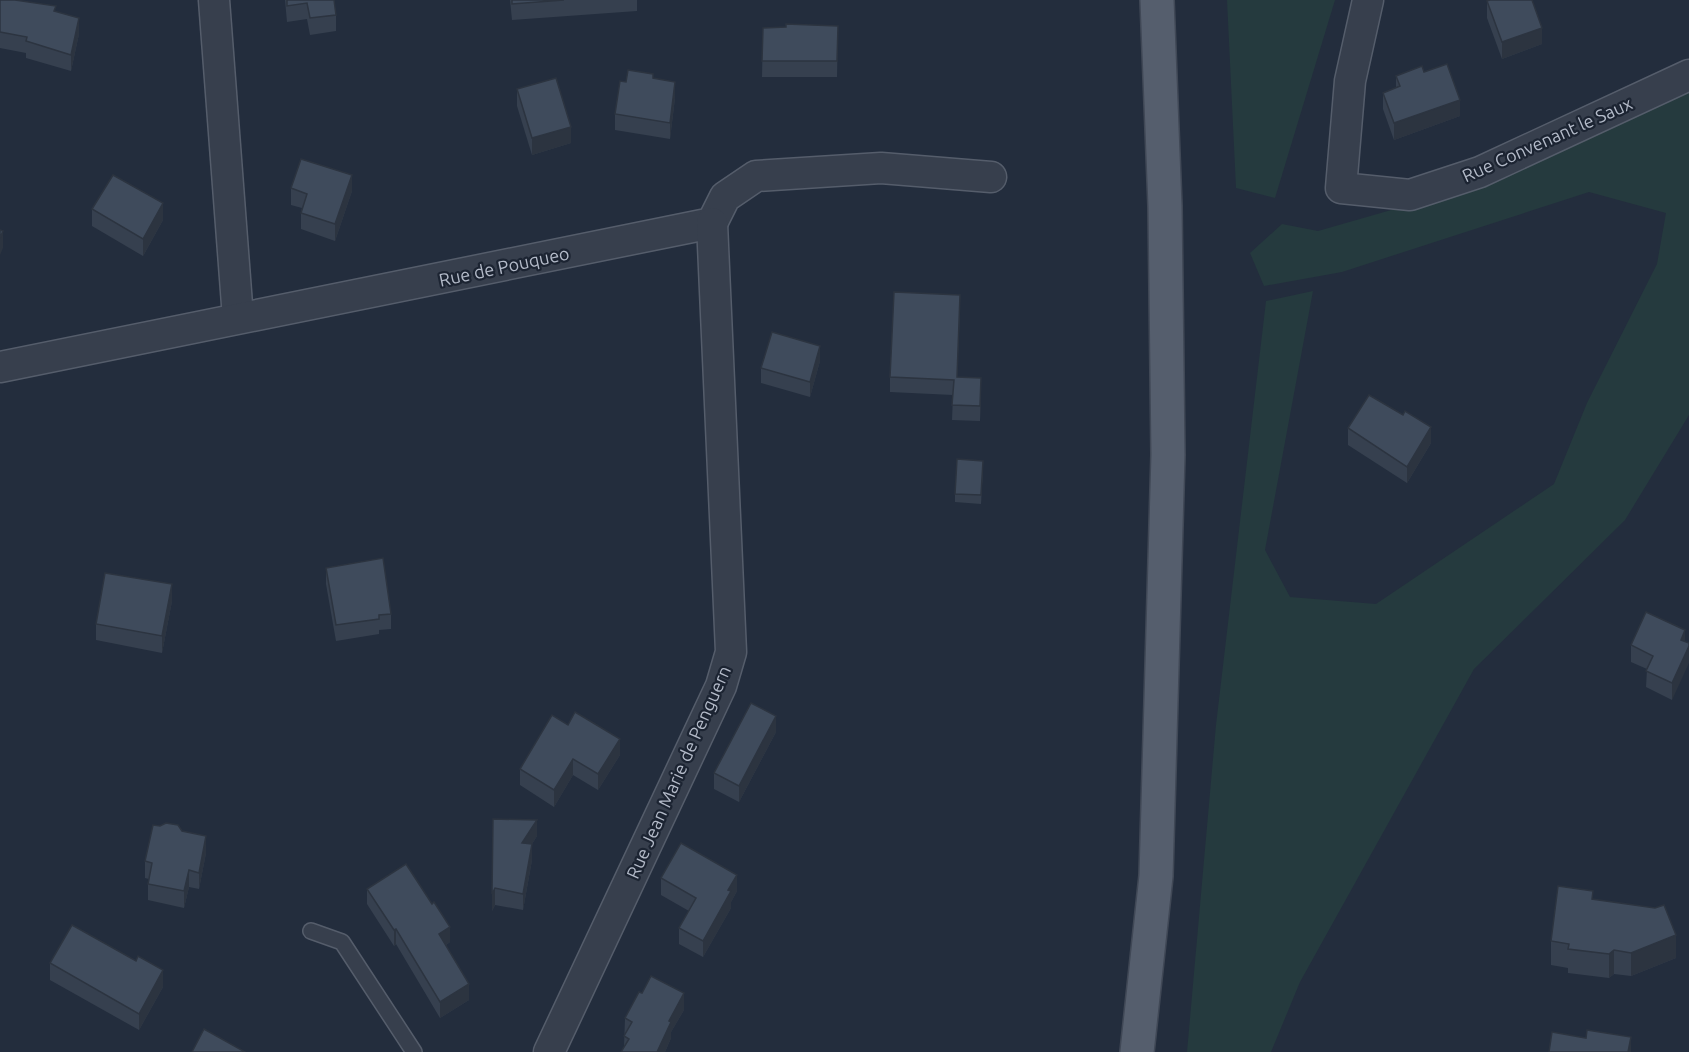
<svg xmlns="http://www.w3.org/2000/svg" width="1689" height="1052" viewBox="0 0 1689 1052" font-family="Ubuntu,sans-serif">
<rect width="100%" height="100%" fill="#232d3d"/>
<g fill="#253a3e">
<polygon points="1227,0 1335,0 1275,198 1236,188"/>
<polygon points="1689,88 1689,415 1625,520 1474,669 1300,982 1271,1052 1187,1052 1216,725 1266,301 1313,291 1265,550 1290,597 1376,604 1554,484 1587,403 1657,264 1666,213 1589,192 1342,272 1264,286 1250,253 1282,224 1318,231 1475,186"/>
</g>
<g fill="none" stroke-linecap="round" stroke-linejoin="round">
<defs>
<polyline id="lane" points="311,931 342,942 414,1052"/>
<g id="street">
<polyline points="214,0 238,318"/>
<polyline points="1368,0 1350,81 1341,188 1410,195 1480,172 1689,75"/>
<polyline points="0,367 712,223 725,197 756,176 881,168 991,177"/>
<polyline points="549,1052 721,686 731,652 712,223"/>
</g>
<polyline id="primary" points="1137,1052 1156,876 1168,455 1165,206 1157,0"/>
</defs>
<use href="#lane" stroke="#555d6b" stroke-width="18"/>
<use href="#street" stroke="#555d6b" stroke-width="33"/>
<use href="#primary" stroke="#404856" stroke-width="36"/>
<use href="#lane" stroke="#373f4d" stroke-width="15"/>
<use href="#street" stroke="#373f4d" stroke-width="30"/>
<use href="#primary" stroke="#555e6d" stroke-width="33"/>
</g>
<g fill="#36404f">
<polygon points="0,0 56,11 79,34 71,71 26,58 26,53 0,48"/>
<polygon points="285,0 334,0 336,15 336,31 310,35 307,19 287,22"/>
<polygon points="510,0 637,0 637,11 512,20"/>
<polygon points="1487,1 1542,44 1502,59 1487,18"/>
<polygon points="838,26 837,77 762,77 763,28"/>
<polygon points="1424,72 1460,116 1394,140 1383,109 1383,93 1396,88 1396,76"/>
<polygon points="653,78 675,98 670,139 615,130 615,114 626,82"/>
<polygon points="517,89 571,143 532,155 517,106"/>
<polygon points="291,188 352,191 335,241 301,229 301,213 302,208 291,205"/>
<polygon points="92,209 163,220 143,256 92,226"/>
<polygon points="960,311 957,377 981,393 980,421 952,420 953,395 890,392 890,377"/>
<polygon points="820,361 810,397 761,383 761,368"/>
<polygon points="1348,428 1431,443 1407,483 1348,445"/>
<polygon points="983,469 981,504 955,502 955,494"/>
<polygon points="326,568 391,614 391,629 379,630 379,634 336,641 326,584"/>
<polygon points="172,601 162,653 96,640 96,624"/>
<polygon points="1685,630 1672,700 1646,687 1647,669 1631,662 1631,645"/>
<polygon points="568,725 620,755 598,790 573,775 554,807 520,785 520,769"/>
<polygon points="776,732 739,802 714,789 714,773"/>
<polygon points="493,819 537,836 532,844 532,860 523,910 495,905 492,911"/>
<polygon points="182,831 206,853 199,889 189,887 184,908 148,900 148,884 149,879 145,878 145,861"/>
<polygon points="661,878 737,891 731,902 731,908 703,957 679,944 679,928 689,911 661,895"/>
<polygon points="367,889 450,942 446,945 469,1000 440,1018 396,944 394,946 367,904"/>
<polygon points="1593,899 1676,958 1631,976 1614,974 1609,978 1568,973 1568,968 1551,965 1551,941"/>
<polygon points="50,963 163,987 139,1030 50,980"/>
<polygon points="684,1010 671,1032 671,1038 665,1052 621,1052 624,1047 625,1018"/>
</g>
<g fill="#2c3440">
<polygon points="79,18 79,34 71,71 71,55"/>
<polygon points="1542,28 1542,44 1502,59 1502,42"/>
<polygon points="675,82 675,98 670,139 670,123"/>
<polygon points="1460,100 1460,116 1394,140 1394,123"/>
<polygon points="571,127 571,143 532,155 532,138"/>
<polygon points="352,175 352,191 335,241 335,224"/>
<polygon points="163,203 163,220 143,256 143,239"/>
<polygon points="3,231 3,248 0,255 0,238"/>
<polygon points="820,346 820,361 810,397 810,382"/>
<polygon points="981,378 981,393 980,421 980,406"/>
<polygon points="1431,427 1431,443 1407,483 1407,467"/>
<polygon points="172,584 172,601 162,653 162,636"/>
<polygon points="1685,630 1685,646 1681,640"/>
<polygon points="1689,646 1689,663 1672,700 1672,683"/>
<polygon points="776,716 776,732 739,802 739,786"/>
<polygon points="620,739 620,755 598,790 598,774"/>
<polygon points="573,759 573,775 554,807 554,790"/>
<polygon points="537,820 537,836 522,860 522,843"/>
<polygon points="206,836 206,853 199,889 199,873"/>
<polygon points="532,844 532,860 523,910 523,894"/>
<polygon points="189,870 189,887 184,908 184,891"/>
<polygon points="737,875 737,891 731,902 731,908 703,957 703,941 728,890"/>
<polygon points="495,888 495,905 492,911 492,894"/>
<polygon points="450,927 450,942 439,950 439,934"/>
<polygon points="396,929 396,944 394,946 394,930"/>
<polygon points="1676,935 1676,958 1631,976 1631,953"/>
<polygon points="1614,950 1614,974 1609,978 1609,954"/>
<polygon points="163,970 163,987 139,1030 139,1014"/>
<polygon points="469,984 469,1000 440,1018 440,1002"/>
<polygon points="684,993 684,1010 671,1032 671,1038 665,1052 657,1052 669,1021"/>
<polygon points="1631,1037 1631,1052 1628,1052"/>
</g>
<g fill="#3f4b5c" stroke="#2c3440" stroke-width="1.5">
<polygon points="0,0 15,0 56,6 54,11 79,18 71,55 26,41 27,37 0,32"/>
<polygon points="287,0 334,0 336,15 310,18 307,3 287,6"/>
<polygon points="512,0 564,0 512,4"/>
<polygon points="1490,0 1532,0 1542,28 1502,42 1487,1"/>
<polygon points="786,24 838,26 837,61 762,61 763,28 786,27"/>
<polygon points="1447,64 1460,100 1394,123 1383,93 1400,86 1396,76 1422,66 1424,72"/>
<polygon points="628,70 653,74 653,78 675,82 670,123 615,114 620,81 626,82"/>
<polygon points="556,78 571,127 532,138 517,89"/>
<polygon points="301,159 352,175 335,224 301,213 307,194 291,188"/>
<polygon points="113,175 163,203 143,239 92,209"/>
<polygon points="0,230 3,231 0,238"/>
<polygon points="894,292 960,295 957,377 981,378 980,406 952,405 954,380 890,377"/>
<polygon points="772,332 820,346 810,382 761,368"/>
<polygon points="1369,395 1403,415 1405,411 1431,427 1407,467 1348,428"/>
<polygon points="957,459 983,461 981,495 955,494"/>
<polygon points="383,558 391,614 379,615 379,619 336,625 326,568"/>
<polygon points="105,573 172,584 162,636 96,624"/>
<polygon points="1646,612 1685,630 1681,640 1689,643 1689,646 1672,683 1646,671 1653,656 1631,645"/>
<polygon points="751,703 776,716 739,786 714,773"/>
<polygon points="575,712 620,739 598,774 573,759 554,790 520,769 552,715 568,725"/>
<polygon points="493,819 537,820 522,843 532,844 523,894 495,888 492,894"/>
<polygon points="166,823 178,825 182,831 206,836 199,873 189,870 184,891 148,884 152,863 145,861 153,825 160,826"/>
<polygon points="681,843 737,875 728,890 731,891 703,941 679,928 696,898 661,878"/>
<polygon points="406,864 432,904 434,902 450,927 439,934 469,984 440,1002 396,929 394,930 367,889"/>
<polygon points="1558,886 1593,891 1592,899 1655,908 1664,905 1676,935 1631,953 1614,950 1609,954 1568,949 1569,944 1551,941"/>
<polygon points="72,925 136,961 138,956 163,970 139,1014 50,963"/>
<polygon points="651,976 684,993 669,1021 671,1022 657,1052 621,1052 629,1039 624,1036 632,1022 625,1018 639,992 642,993"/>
<polygon points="204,1029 245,1052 192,1052"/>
<polygon points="1587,1030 1631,1037 1628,1052 1549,1052 1552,1032 1586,1038"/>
</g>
<g text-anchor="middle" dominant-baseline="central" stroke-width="4.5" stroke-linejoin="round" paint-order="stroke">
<g font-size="18" fill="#b3bac8" stroke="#1c2432">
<text transform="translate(1547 139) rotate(-24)">Rue Convenant le Saux</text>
<text transform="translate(504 266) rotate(-12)">Rue de Pouqueo</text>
<text transform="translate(678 772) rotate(-66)">Rue Jean Marie de Penguern</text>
</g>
</g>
</svg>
